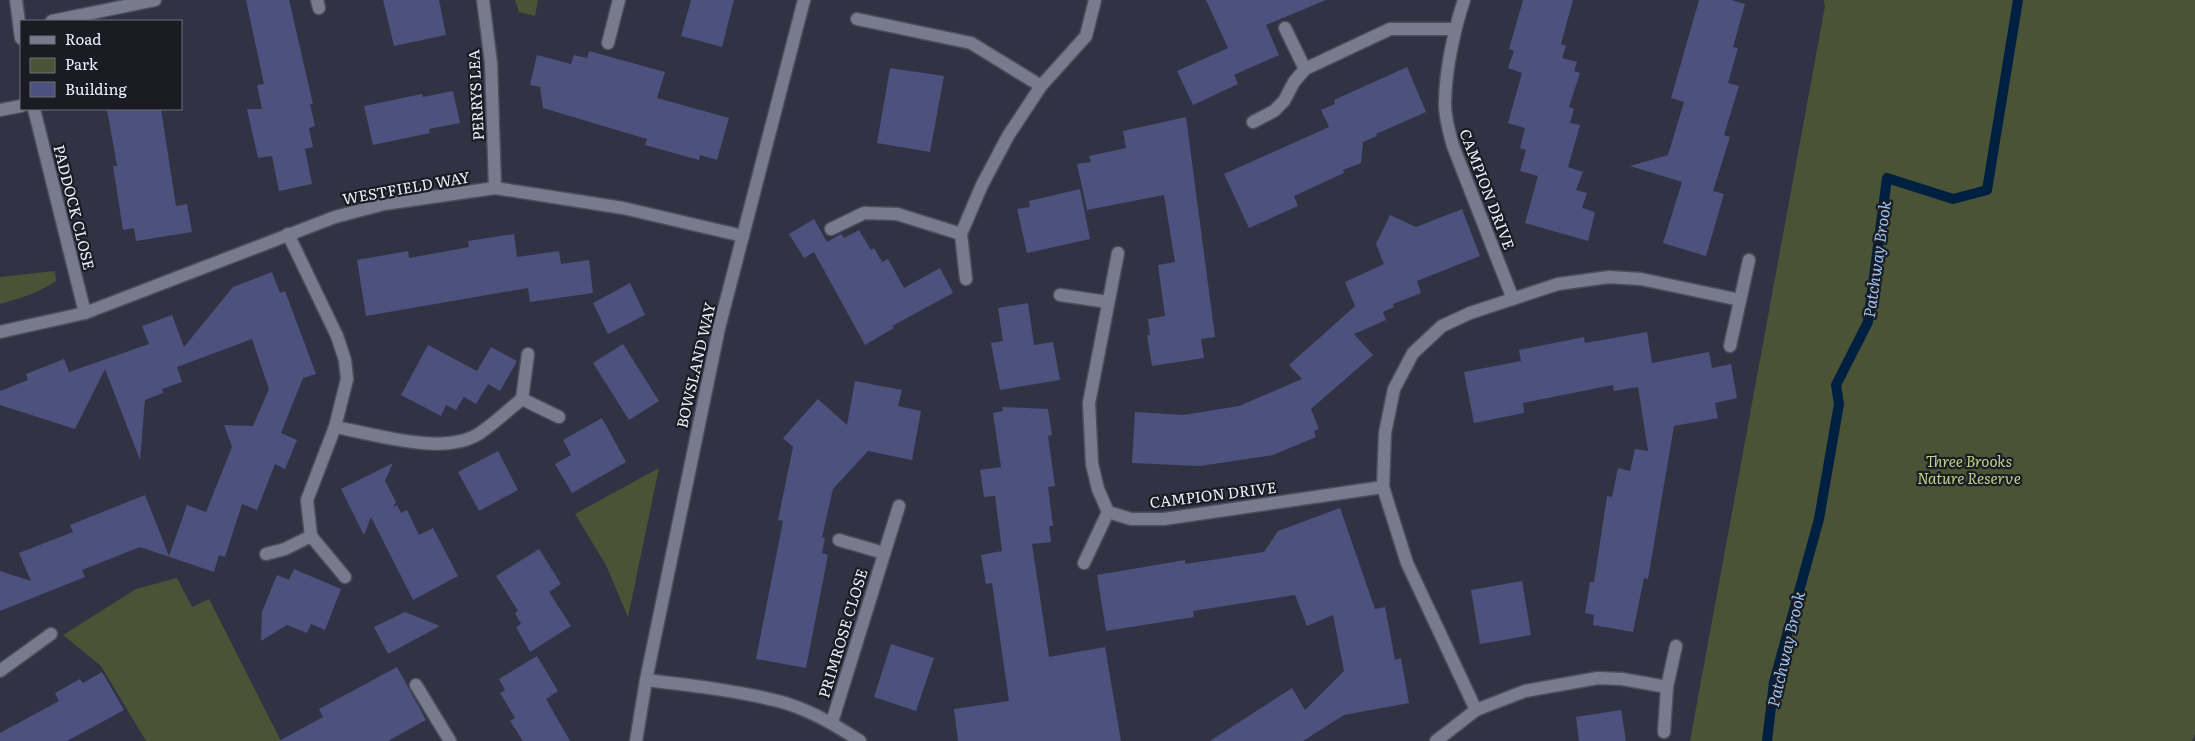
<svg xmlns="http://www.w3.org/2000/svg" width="2195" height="741" viewBox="0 0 2195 741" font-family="Literata,serif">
<rect width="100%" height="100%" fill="#313344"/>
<g fill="#4a5335">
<polygon points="515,0 538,0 535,16 519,12"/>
<polygon points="1824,0 2195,0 2195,734 2192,741 1690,741 1825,6"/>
<path d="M55 271 56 281C38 293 21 298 0 304V277Z"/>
<polygon points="659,468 628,617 606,565 575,514"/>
<polygon points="177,578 192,607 209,599 281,741 146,741 101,666 63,635 136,589"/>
</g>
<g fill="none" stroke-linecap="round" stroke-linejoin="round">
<polyline stroke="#002041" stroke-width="10" points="1767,741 1774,682 1819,519 1839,404 1836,385 1868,322 1887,178 1953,199 1987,190 2018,0"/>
</g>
<g fill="#4c517d">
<polygon points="246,0 289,0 313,104 310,104 315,126 309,128 313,147 305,149 312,184 279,191 272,156 258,158 247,109 262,109 257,85 264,84"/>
<polygon points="383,0 439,0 446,35 394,46"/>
<polygon points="691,0 734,0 722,47 681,36"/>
<polygon points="1206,0 1326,0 1266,25 1279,55 1234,75 1238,84 1193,105 1177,71 1228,48"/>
<polygon points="1523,0 1573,0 1561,44 1566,46 1562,58 1577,62 1574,71 1580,73 1569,107 1574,109 1570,123 1580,125 1568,167 1583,172 1576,190 1587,193 1582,208 1595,212 1588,241 1525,223 1538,176 1520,171 1526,150 1520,148 1525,128 1508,123 1522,73 1508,68 1514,51 1509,49"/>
<polygon points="1699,0 1731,0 1745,4 1733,47 1738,48 1728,83 1739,86 1724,135 1730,137 1713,191 1724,194 1706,256 1663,243 1682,182 1630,166 1668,155 1684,102 1671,98"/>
<polygon points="589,51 665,72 657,98 729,118 717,160 700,155 699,160 645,145 647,139 543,108 540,87 530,85 537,55 571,64 574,55 587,58"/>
<polygon points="1407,67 1426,112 1376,134 1377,136 1363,142 1361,163 1343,170 1344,173 1294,196 1298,206 1249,228 1224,174 1329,127 1321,110 1335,104 1334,100"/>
<polygon points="890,68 944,76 930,152 877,143"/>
<polygon points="453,91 460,123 429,129 430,133 373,145 364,106 422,94 423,97"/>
<polygon points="107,109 161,109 176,206 187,204 192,232 136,241 134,228 123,230 113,166 117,166"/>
<polygon points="1186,117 1215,337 1201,339 1204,358 1152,366 1147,335 1150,335 1148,319 1165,316 1158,265 1175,262 1164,195 1087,210 1077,164 1091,162 1089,156 1126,148 1123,131"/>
<polygon points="1080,189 1090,239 1027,253 1017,209 1030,207 1029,201"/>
<polygon points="1462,209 1480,256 1417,281 1421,293 1393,304 1394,307 1383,312 1386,320 1354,334 1373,355 1311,409 1319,429 1314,431 1316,437 1273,455 1200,466 1132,463 1135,412 1183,415 1239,406 1302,379 1289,365 1355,306 1345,282 1384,264 1376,244 1390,215 1416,227"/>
<polygon points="814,219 827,242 841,234 844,238 859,230 871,250 874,248 882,262 888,259 904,288 940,268 953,293 892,326 894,328 865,345 814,252 804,258 789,234"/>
<polygon points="514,234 517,257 559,251 561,264 589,260 593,293 530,302 528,288 366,316 357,260 408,251 409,258 469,247 468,241"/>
<polygon points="272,272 280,293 285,291 316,374 303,378 281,433 297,440 285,469 275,464 257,510 242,504 225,557 219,555 214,572 140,547 82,570 85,577 0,611 0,571 31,581 19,553 73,532 70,525 145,495 169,556 187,505 206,512 232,447 224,425 253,426 269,389 252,339 177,367 182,382 162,389 163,393 145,400 140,460 105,369 75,429 0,405 0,391 28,380 26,374 64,359 69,372 149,344 142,326 172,315 184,347 233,287"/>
<polygon points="630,283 645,315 608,334 593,303"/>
<polygon points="1028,303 1034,345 1053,342 1060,380 1000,390 991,343 1003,341 998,308"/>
<polygon points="1647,332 1652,363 1709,352 1712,368 1731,364 1737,398 1715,403 1718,418 1674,426 1648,579 1644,578 1633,632 1593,625 1594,615 1585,613 1590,582 1594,582 1607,496 1612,497 1618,468 1630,471 1635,449 1648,451 1638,387 1614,391 1613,385 1523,403 1524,413 1474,423 1464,372 1521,361 1519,350 1584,337 1585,343"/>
<polygon points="623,344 659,401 629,420 593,363"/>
<polygon points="428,345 477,371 491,347 517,361 500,391 488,384 476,404 464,397 456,410 446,405 441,416 401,395"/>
<polygon points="855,381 902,390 898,406 921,411 912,460 868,451 833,489 822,537 825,538 822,553 828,555 806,668 756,659 783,521 778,520 793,447 783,438 818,399 847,425"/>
<polygon points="1002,407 1048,409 1052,435 1048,436 1055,486 1048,487 1053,526 1049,526 1051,542 1032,544 1049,657 1105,647 1121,741 958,741 954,709 1009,701 992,583 986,584 981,555 1002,551 995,496 984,497 980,470 1001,467 993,413 1003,411"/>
<polygon points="602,418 626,462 572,493 555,464 571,455 563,440"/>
<polygon points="498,451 518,490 479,511 458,472"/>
<polygon points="393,463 385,481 396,502 393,507 397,505 401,513 407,510 419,535 433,528 458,576 413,600 371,517 364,535 341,489"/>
<polygon points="1340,508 1375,609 1385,607 1395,660 1401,658 1409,703 1344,715 1303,741 1210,741 1292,688 1305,710 1344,671 1333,615 1307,626 1295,595 1193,611 1194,617 1106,631 1097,575 1185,560 1185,564 1264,552 1278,531"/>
<polygon points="539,549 561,584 549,592 571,626 530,652 516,627 521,624 515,613 518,611 496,576"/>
<polygon points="294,569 341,589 325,630 311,624 307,633 287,625 261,641 262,612 277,575 289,580"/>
<polygon points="1522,581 1531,635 1480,644 1471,590"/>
<polygon points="405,612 440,626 388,654 374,627"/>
<polygon points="891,644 934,658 916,711 874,697"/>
<polygon points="537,656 558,691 546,699 570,741 523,741 510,721 515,718 500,693 505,690 499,679"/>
<polygon points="397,667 426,720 388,741 279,741 323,717 319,709"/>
<polygon points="102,672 124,710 67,741 0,741 0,733 59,701 55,693 80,679 83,683"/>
<polygon points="1621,710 1626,741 1579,741 1576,717"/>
</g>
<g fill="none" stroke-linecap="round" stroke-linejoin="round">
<defs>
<g id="service">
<polyline points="857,19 971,43 1041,86"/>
<polyline points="52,21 155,0"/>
<polyline points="608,43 619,0"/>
<polyline points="831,229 864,213 897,214"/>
</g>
<g id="minor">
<polyline points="16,0 21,38"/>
<polyline points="317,0 319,8"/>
<polyline points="483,0 491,63 495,188"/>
<path d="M1464 0C1454 30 1445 72 1445 104 1445 118 1449 132 1453 146L1513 299"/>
<polyline points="1285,28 1305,69"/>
<polyline points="34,109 85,313"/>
<polyline points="0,110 21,106"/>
<polyline points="1253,122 1274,111 1284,101 1294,82 1305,69 1390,29 1455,29"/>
<polyline points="897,214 961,234"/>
<polyline points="288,234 337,336 345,360 347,379 335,427 307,500 311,536 345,577"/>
<polyline points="1118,253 1089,403 1092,464 1098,489 1108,512 1131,519 1164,519 1383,487"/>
<polyline points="966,279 961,234 982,185 1008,136 1041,86 1086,36 1095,0"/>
<polyline points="1060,295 1108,302"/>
<polyline points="0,332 85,313 335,217 384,204 495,188 623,208 743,236"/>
<polyline points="1730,346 1749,260"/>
<polyline points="528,354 522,399 559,417"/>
<path d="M335 427C376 434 444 457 480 433 495 423 508 410 522 399"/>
<polyline points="839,540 884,553"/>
<polyline points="266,554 285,549 311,536"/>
<polyline points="1084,563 1108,512"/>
<polyline points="0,671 51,634"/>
<path d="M646 680C689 685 732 690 774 700 805 707 834 724 860 741"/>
<polyline points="416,685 450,741"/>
<polyline points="1476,710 1407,563 1383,487 1385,433 1394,389 1413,353 1442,326 1470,313 1558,284 1609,277 1641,279 1740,300"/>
<polyline points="832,722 899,506"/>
<polyline points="1664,732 1667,687 1676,646"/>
<polyline points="1436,741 1476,710 1525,691 1598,678 1622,679 1667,687"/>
</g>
<polyline id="tertiary" points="636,741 646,680 719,328 804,0"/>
</defs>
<use href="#service" stroke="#4c4e5c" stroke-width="15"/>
<use href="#minor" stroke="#4c4e5c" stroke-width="15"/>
<use href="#tertiary" stroke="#4c4e5c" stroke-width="15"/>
<use href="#service" stroke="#787b8e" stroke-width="12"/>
<use href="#minor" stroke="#787b8e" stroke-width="12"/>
<use href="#tertiary" stroke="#787b8e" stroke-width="12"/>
</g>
<g text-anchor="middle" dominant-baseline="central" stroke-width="4.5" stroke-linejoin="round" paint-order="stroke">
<g font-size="15" fill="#edeffa" stroke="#1b1c23">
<text transform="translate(475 95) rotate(-93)">PERRYS LEA</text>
<text transform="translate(406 187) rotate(-10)">WESTFIELD WAY</text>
<text transform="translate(1488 189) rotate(69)">CAMPION DRIVE</text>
<text transform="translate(75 207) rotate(76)">PADDOCK CLOSE</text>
<text transform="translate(695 365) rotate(-77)">BOWSLAND WAY</text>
<text transform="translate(1213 494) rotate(-7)">CAMPION DRIVE</text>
<text transform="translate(842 633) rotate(-73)">PRIMROSE CLOSE</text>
</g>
<g font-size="15" font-style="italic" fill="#bcd488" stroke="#1b1c23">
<text x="1969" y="460">Three Brooks<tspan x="1969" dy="17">Nature Reserve</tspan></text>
</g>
<g font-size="16" font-style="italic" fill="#9ac5f5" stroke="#1b1c23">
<text transform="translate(1876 259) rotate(-82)">Patchway Brook</text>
<text transform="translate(1785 649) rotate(-77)">Patchway Brook</text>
</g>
</g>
<rect x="20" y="20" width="162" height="90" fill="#1b1c23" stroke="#6f7079"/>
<rect x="30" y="36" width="25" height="8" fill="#787b8e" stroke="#6f7079"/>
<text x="65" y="45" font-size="15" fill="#edeffa">Road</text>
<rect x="30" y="58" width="25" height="15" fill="#4a5335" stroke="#6f7079"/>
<text x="65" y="70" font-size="15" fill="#edeffa">Park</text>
<rect x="30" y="82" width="25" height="15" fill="#4c517d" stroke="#6f7079"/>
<text x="65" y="95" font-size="15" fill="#edeffa">Building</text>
</svg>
